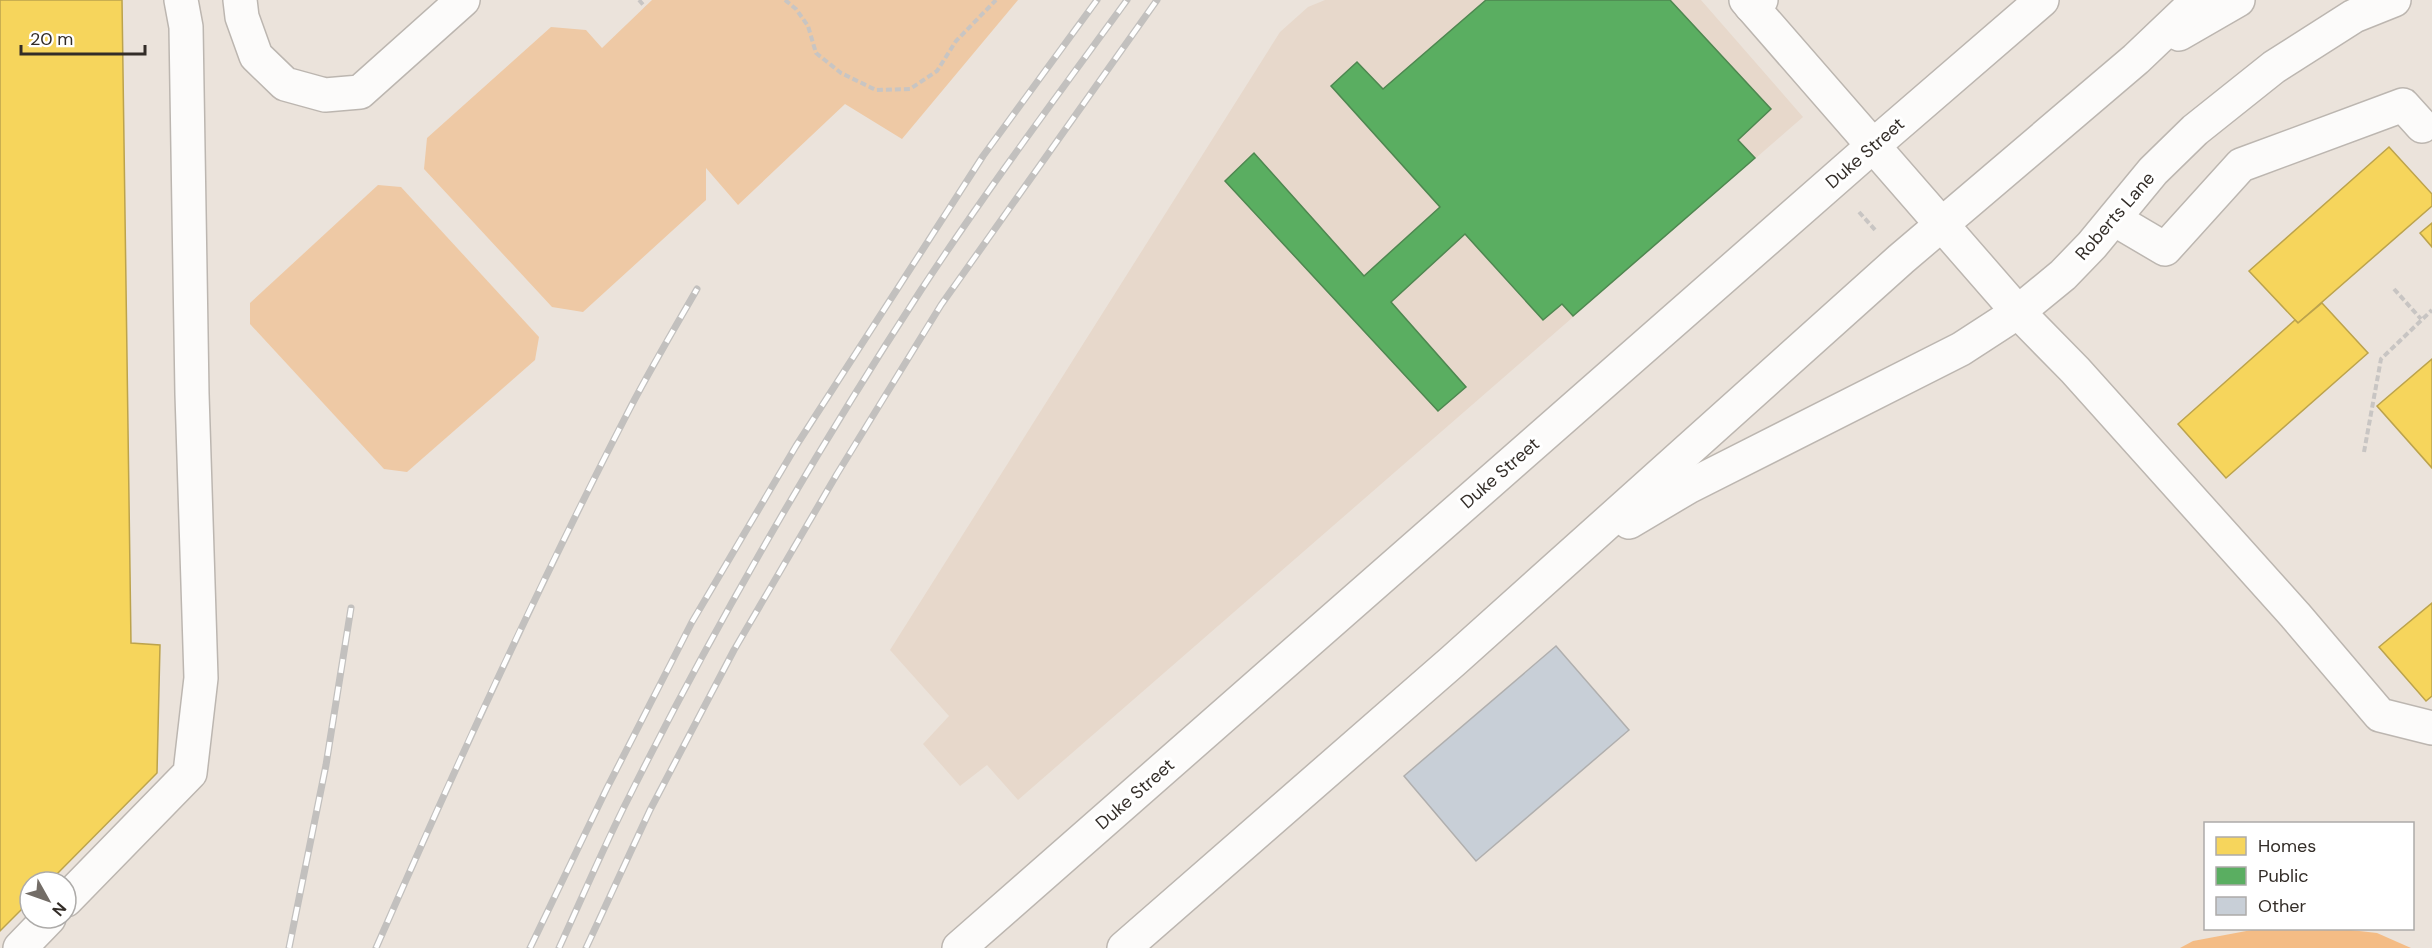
<svg xmlns="http://www.w3.org/2000/svg" width="2432" height="948" viewBox="0 0 2432 948" font-family="'DM Sans',sans-serif">
<rect width="100%" height="100%" fill="#ebe3db"/>
<polygon fill="#e7d8cb" points="1325,0 1701,0 1803,117 1018,800 987,765 960,786 923,744 949,716 890,650 1280,32 1308,7"/>
<g fill="#eec9a5">
<polygon points="652,0 1018,0 902,139 845,104 738,205 706,168 706,200 583,312 552,307 424,169 427,138 551,27 586,30 602,48"/>
<polygon points="378,185 401,187 539,337 535,360 407,472 384,469 250,324 250,303"/>
</g>
<polygon fill="#f4bc85" points="2257,929 2333,928 2377,933 2411,948 2180,948 2193,941"/>
<g fill="#f6d55c" stroke="#bca34c" stroke-width="1.5">
<polygon points="0,0 122,0 131,643 160,645 157,773 49,882 30,882 30,901 0,931"/>
<polygon points="2389,147 2432,194 2432,206 2298,323 2249,271"/>
<polygon points="2432,223 2432,247 2420,233"/>
<polygon points="2322,303 2368,353 2226,478 2178,424 2295,320 2298,323"/>
<polygon points="2432,359 2432,468 2377,406"/>
<polygon points="2432,603 2432,696 2426,701 2379,647"/>
</g>
<polygon fill="#5aae61" stroke="#4e8750" stroke-width="1.5" points="1486,0 1670,0 1771,109 1738,140 1755,158 1573,316 1562,304 1543,320 1465,234 1391,302 1466,387 1438,411 1225,181 1254,153 1364,276 1440,207 1331,86 1357,62 1383,89"/>
<polygon fill="#c8cfd7" stroke="#b0afae" stroke-width="1.5" points="1556,646 1629,730 1476,861 1404,776"/>
<g fill="none" stroke-linecap="round" stroke-linejoin="round">
<defs>
<g id="minor">
<polyline points="240,0 242,17 256,56 285,84 325,95 360,92 463,0"/>
<polyline points="1746,0 2018,312 2075,370 2295,615 2380,715 2432,728"/>
<polyline points="2114,219 2165,249 2241,165 2403,105 2422,126"/>
<polyline points="2018,312 2063,275 2092,245 2153,171 2195,130 2274,67 2354,16 2394,0"/>
<polyline points="66,900 190,773 201,678 192,394 186,27 181,0"/>
<polyline points="20,948 49,918"/>
</g>
<g id="major">
<polyline points="1751,6 1761,0"/>
<polyline points="2179,34 2238,0"/>
<polyline points="1629,522 1688,487 1961,349 2018,312"/>
<polyline points="959,948 1874,145 2042,0"/>
<polyline points="1124,948 1453,661 1901,259 2136,59 2198,0"/>
</g>
</defs>
<use href="#minor" stroke="#bcb6b0" stroke-width="36"/>
<use href="#major" stroke="#bcb6b0" stroke-width="36"/>
<g stroke="#c8c5c3" stroke-width="4" stroke-dasharray="6 3" stroke-linecap="butt">
<polyline points="639,0 645,7"/>
<polyline points="785,0 796,9 808,26 816,53 841,73 876,90 910,89 937,71 956,41 996,0"/>
<polyline points="1859,212 1876,231"/>
<polyline points="2394,289 2421,319"/>
<polyline points="2364,452 2381,359 2432,310"/>
</g>
<use href="#minor" stroke="#fcfbfa" stroke-width="33"/>
<use href="#major" stroke="#fcfbfa" stroke-width="33"/>
<defs>
<g id="rail">
<polyline points="289,948 326,765 351,608"/>
<path d="M376 948C455 768 536 590 626 416 648 373 673 331 697 289"/>
<polyline points="530,948 607,788 692,622 796,446 983,156 1097,0"/>
<path d="M559 948C582 898 604 846 629 797 716 623 815 453 921 290 986 191 1057 96 1127 0"/>
<polyline points="586,948 650,810 734,650 837,474 941,305 1157,0"/>
</g>
</defs>
<use href="#rail" stroke="#c2c0be" stroke-width="7"/>
<use href="#rail" stroke="#fff" stroke-width="4.5" stroke-dasharray="14" stroke-linecap="butt"/>
</g>
<g text-anchor="middle" dominant-baseline="central" stroke-width="6" stroke-linejoin="round" paint-order="stroke">
<g font-size="18" fill="#332d28" stroke="#fff">
<text transform="translate(1865 153) rotate(-41)">Duke Street</text>
<text transform="translate(2115 216) rotate(-49)">Roberts Lane</text>
<text transform="translate(1500 473) rotate(-41)">Duke Street</text>
<text transform="translate(1135 794) rotate(-41)">Duke Street</text>
</g>
</g>
<rect x="2204" y="822" width="210" height="108" fill="#ffffff" stroke="#adaba9" stroke-width="1.5"/>
<rect x="2216" y="837" width="30" height="18" fill="#f6d55c" stroke="#adaba9" stroke-width="1.5"/>
<text x="2258" y="852" font-size="18" fill="#332d28">Homes</text>
<rect x="2216" y="867" width="30" height="18" fill="#5aae61" stroke="#adaba9" stroke-width="1.5"/>
<text x="2258" y="882" font-size="18" fill="#332d28">Public</text>
<rect x="2216" y="897" width="30" height="18" fill="#c8cfd7" stroke="#adaba9" stroke-width="1.5"/>
<text x="2258" y="912" font-size="18" fill="#332d28">Other</text>
<g transform="translate(48 900) rotate(130)"><circle r="28" fill="#ffffff" stroke="#adaba9" stroke-width="1.5"/>
<path d="M0-4.5L10 22L0 15L-10 22Z" fill="#736d67"/>
<text y="-9" font-size="16" font-weight="bold" text-anchor="middle" fill="#332d28">N</text>
</g>
<path d="M21 45v9h124v-9" fill="none" stroke="#332d28" stroke-width="3"/>
<text x="30" y="45" font-size="18" fill="#332d28" stroke="#ffffff" stroke-width="4.5" paint-order="stroke">20 m</text>
</svg>
